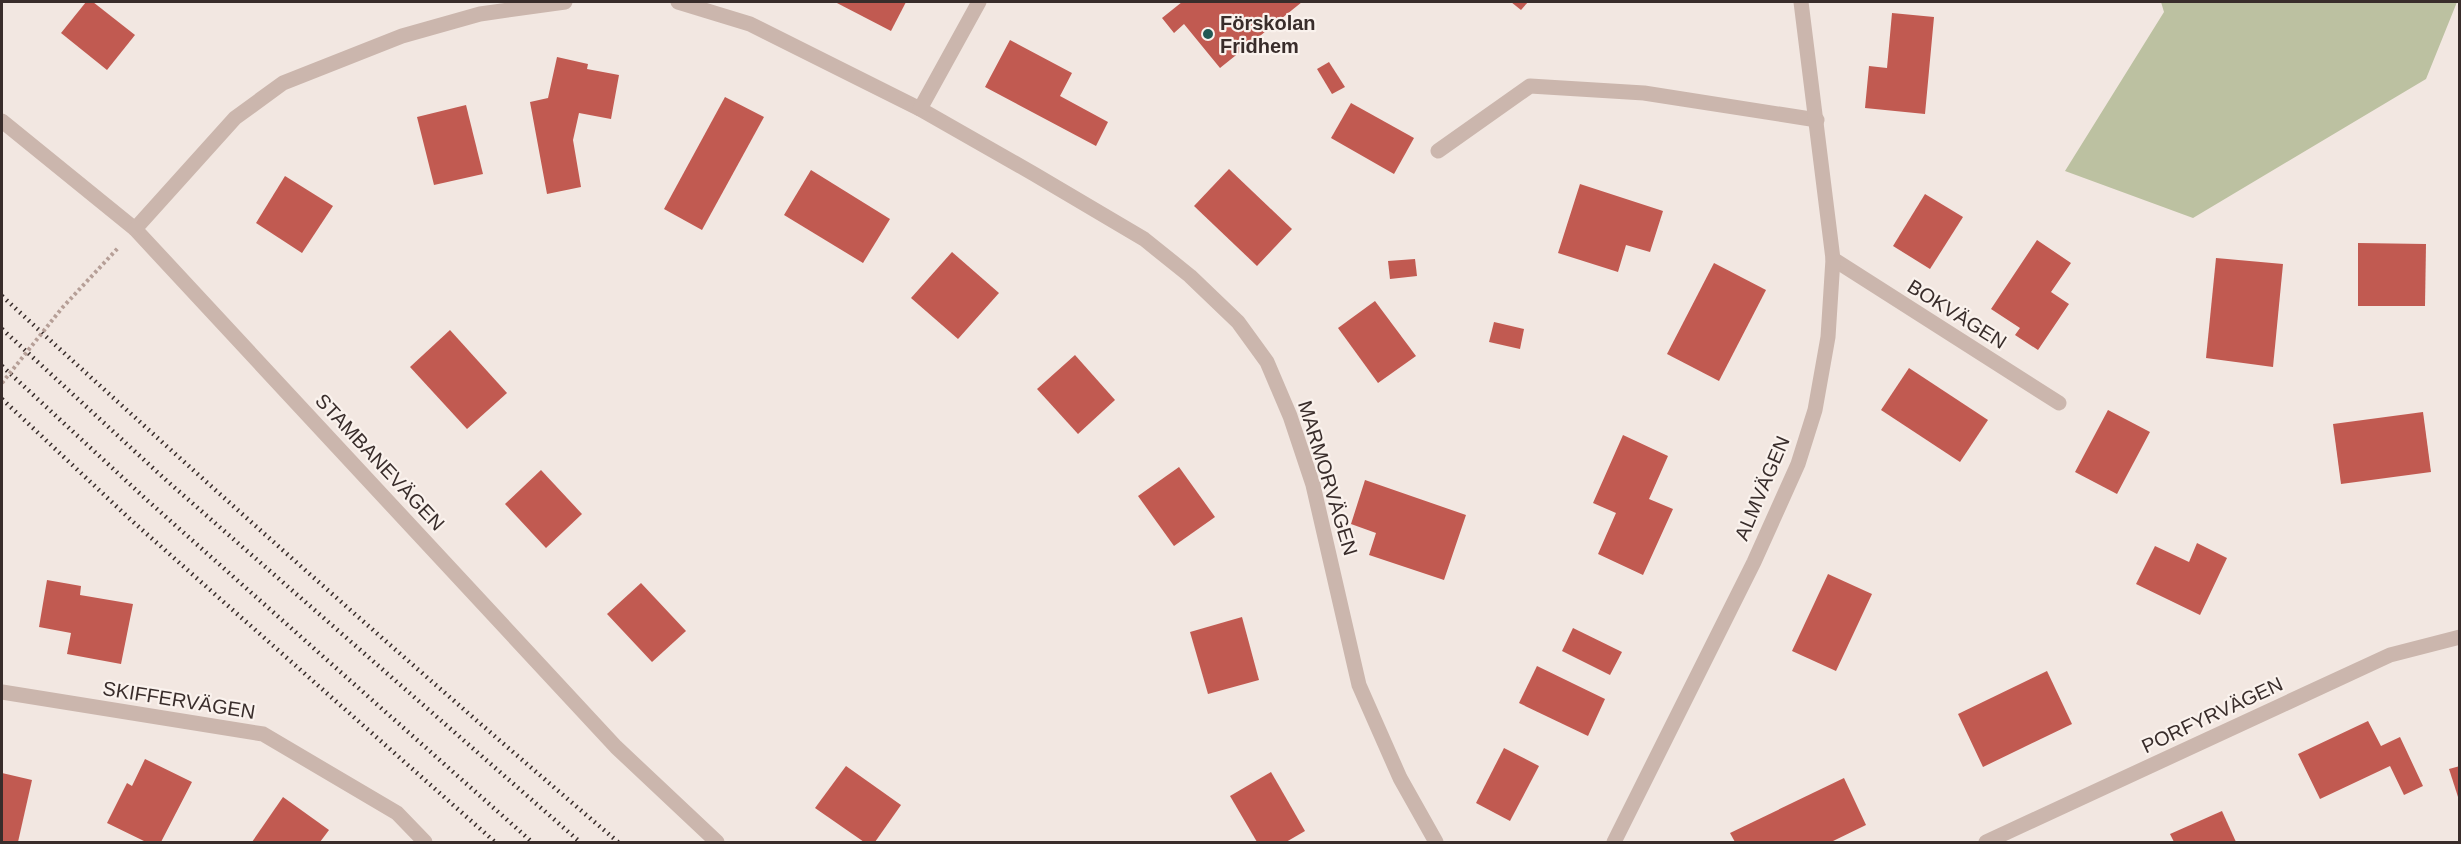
<svg xmlns="http://www.w3.org/2000/svg" width="2461" height="844" viewBox="0 0 2461 844" font-family="Helvetica,sans-serif">
<rect width="100%" height="100%" fill="#f2e7e1"/>
<polygon fill="#bcc1a1" points="2161,2 2457,2 2426,79 2193,218 2065,171 2164,12"/>
<g fill="#c15a51">
<polygon points="86,2 93,2 135,35 107,70 61,33"/>
<polygon points="835,2 906,2 891,31"/>
<polygon points="1182,2 1302,2 1220,68 1184,24 1174,33 1162,18"/>
<polygon points="1511,2 1528,2 1521,10"/>
<polygon points="1892,13 1934,17 1925,114 1865,108 1869,66 1887,68"/>
<polygon points="1010,40 1072,73 1060,96 1108,122 1096,146 985,87"/>
<polygon points="557,57 588,64 587,69 619,75 611,119 579,113 573,140 581,187 547,194 530,102 548,98"/>
<polygon points="1329,62 1345,87 1332,94 1317,69"/>
<polygon points="725,97 764,117 702,230 664,209"/>
<polygon points="1351,103 1414,138 1394,174 1331,138"/>
<polygon points="466,105 483,174 434,185 417,117"/>
<polygon points="1229,169 1292,229 1257,266 1194,206"/>
<polygon points="811,170 890,219 863,263 784,215"/>
<polygon points="285,176 333,206 302,253 256,223"/>
<polygon points="1580,184 1663,211 1650,252 1626,245 1618,272 1558,253"/>
<polygon points="1925,194 1963,217 1930,269 1893,246"/>
<polygon points="2037,240 2071,263 2051,292 2069,304 2038,350 2015,335 2020,328 1991,309"/>
<polygon points="2358,243 2426,244 2425,306 2358,306"/>
<polygon points="952,252 999,293 958,339 911,298"/>
<polygon points="2216,258 2283,264 2273,367 2206,358"/>
<polygon points="1415,259 1417,276 1390,279 1388,261"/>
<polygon points="1714,263 1766,290 1719,381 1667,354"/>
<polygon points="1375,301 1416,356 1378,383 1338,328"/>
<polygon points="1494,322 1524,329 1520,349 1489,342"/>
<polygon points="450,330 507,393 467,429 410,367"/>
<polygon points="1075,355 1115,400 1078,434 1037,389"/>
<polygon points="1909,368 1988,420 1960,462 1881,410"/>
<polygon points="2108,410 2150,432 2117,494 2075,472"/>
<polygon points="2423,412 2431,472 2341,484 2333,424"/>
<polygon points="1623,435 1668,456 1649,499 1673,509 1643,575 1598,554 1616,513 1593,503"/>
<polygon points="1179,467 1215,517 1174,546 1138,496"/>
<polygon points="541,470 582,514 546,548 505,504"/>
<polygon points="1365,480 1466,515 1444,580 1369,555 1376,533 1351,524"/>
<polygon points="2197,543 2227,558 2200,615 2136,584 2155,546 2189,562"/>
<polygon points="1828,574 1872,594 1836,671 1792,651"/>
<polygon points="47,580 81,586 80,595 133,604 121,664 67,654 71,633 39,627"/>
<polygon points="641,583 686,631 652,662 607,614"/>
<polygon points="1242,617 1259,680 1208,694 1190,632"/>
<polygon points="1573,628 1622,652 1610,675 1562,651"/>
<polygon points="1537,666 1605,699 1588,736 1519,703"/>
<polygon points="2047,671 2072,724 1983,767 1958,714"/>
<polygon points="2368,721 2381,746 2400,737 2423,786 2404,795 2390,766 2320,799 2298,754"/>
<polygon points="1504,748 1539,766 1510,821 1476,803"/>
<polygon points="145,759 192,782 161,842 146,842 107,823 127,783 132,786"/>
<polygon points="846,766 901,805 875,842 864,842 815,808"/>
<polygon points="2460,766 2460,800 2459,800 2449,769"/>
<polygon points="1271,772 1305,831 1286,842 1257,842 1230,796"/>
<polygon points="2,773 32,780 18,842 2,842"/>
<polygon points="1844,778 1866,825 1831,842 1735,842 1730,833"/>
<polygon points="283,797 329,830 320,842 252,842"/>
<polygon points="2222,811 2236,842 2174,842 2170,834"/>
</g>
<g fill="none" stroke-linecap="round" stroke-linejoin="round">
<polyline stroke="#b69f97" stroke-width="4" stroke-dasharray="3 3" stroke-linecap="butt" points="62,308 118,248"/>
<g stroke="#cbb6ad" stroke-width="15">
<polyline points="678,2 750,24 920,109 1034,174 1144,239 1190,276 1238,322 1267,362 1290,416 1313,485 1359,685 1400,778 1436,842"/>
<polyline points="920,109 979,2"/>
<polyline points="2,121 135,229 616,747 717,842"/>
<polyline points="1438,151 1530,86 1644,93 1817,120"/>
<polyline points="135,229 235,118 283,83 402,36 480,14 565,2"/>
<polyline points="1833,259 2059,403"/>
<polyline points="2,692 263,734 397,813 425,842"/>
<polyline points="1614,842 1754,562 1798,464 1815,410 1828,337 1833,259 1801,2"/>
<polyline points="1986,842 2390,655 2460,637"/>
</g>
<g stroke="#392d2b" stroke-width="4.5" stroke-dasharray="1.5 4.5" stroke-linecap="butt">
<path d="M2 296C204 482 409 664 618 842"/>
<polyline points="2,329 167,481 580,842"/>
<polyline points="2,366 148,501 532,842"/>
<polyline points="2,399 131,520 495,842"/>
</g>
<polyline stroke="#b69f97" stroke-width="4" stroke-dasharray="3 3" stroke-linecap="butt" points="2,383 62,308"/>
</g>
<circle fill="#225954" stroke="#faf2ed" stroke-width="2" cx="1208" cy="34" r="6"/>
<g text-anchor="middle" dominant-baseline="central" stroke-width="4.5" stroke-linejoin="round" paint-order="stroke">
<g font-size="20" font-weight="bold" fill="#392d2b" stroke="#faf2ed" text-anchor="start">
<text x="1220" y="23">Förskolan<tspan x="1220" dy="23">Fridhem</tspan></text>
</g>
<g font-size="20" fill="#392d2b" stroke="#faf2ed">
<text transform="translate(1957 314) rotate(32)">BOKVÄGEN</text>
<text transform="translate(380 462) rotate(47)">STAMBANEVÄGEN</text>
<text transform="translate(1328 478) rotate(73)">MARMORVÄGEN</text>
<text transform="translate(1762 488) rotate(-67)">ALMVÄGEN</text>
<text transform="translate(179 700) rotate(9)">SKIFFERVÄGEN</text>
<text transform="translate(2212 715) rotate(-25)">PORFYRVÄGEN</text>
</g>
</g>
<rect width="2461" height="844" fill="none" stroke="#392d2b" stroke-width="6"/>
</svg>
